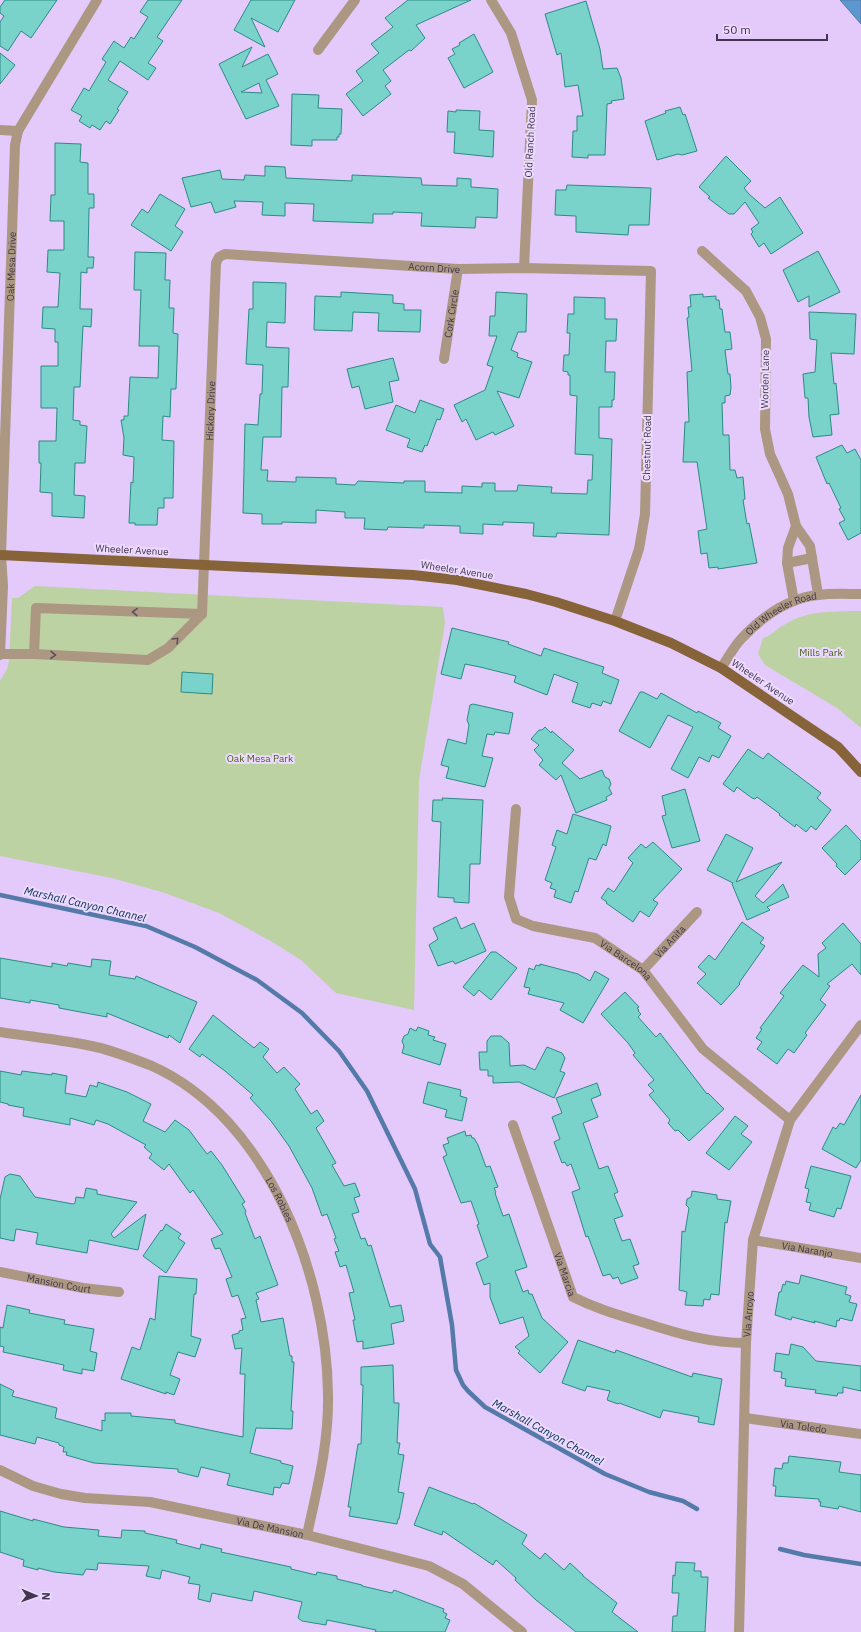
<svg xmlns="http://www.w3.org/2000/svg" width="861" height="1632" viewBox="0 0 861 1632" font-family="'IBM Plex Sans',sans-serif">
<rect width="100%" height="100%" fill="#e3cafa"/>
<g fill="#bcd2a3">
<polygon points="35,586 443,607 445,623 419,780 414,1010 336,993 301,960 269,940 219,913 165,893 112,878 0,856 0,681 7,669 9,662 12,598 18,598"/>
<path d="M851 611H861V728L837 708 765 665 758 654 763 638C773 635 776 629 784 625 806 611 826 612 851 611Z"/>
</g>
<polygon fill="#5c97d0" stroke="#547aa9" points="840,0 861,0 861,24"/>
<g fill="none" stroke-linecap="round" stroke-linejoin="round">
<g stroke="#547aa9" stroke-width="4.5">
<polyline points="0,895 146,926 195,947 257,980 302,1013 339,1051 367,1091 415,1189 430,1244 440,1257 452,1325 456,1370 463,1385 468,1391 485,1407 605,1474 649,1492 683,1501 697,1509"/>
<polyline points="780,1549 804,1555 861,1564"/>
</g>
</g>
<g fill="#79d3cb" stroke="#2b8b84" fill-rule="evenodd">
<polygon points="5,0 57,0 31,38 21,31 8,51 0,46 0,22 4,16 0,13 0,7"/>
<polygon points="148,0 182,0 157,37 163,41 148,63 156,68 148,80 120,61 108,80 128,92 117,109 119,110 110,124 106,121 100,130 92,125 90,128 79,121 82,116 71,110 84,88 89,91 106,62 102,59 114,41 124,48 131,37 134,39 148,17 140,12"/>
<polygon points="251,0 295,0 278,32 251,18 265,47 234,30"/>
<polygon points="408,0 471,0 416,25 425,38 411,51 409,50 383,70 391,81 385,86 391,94 363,116 346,94 363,81 356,71 379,53 371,44 393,27 385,18"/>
<polygon points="586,1 600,49 603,69 617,68 621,78 624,99 611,101 612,103 607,104 605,155 588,155 588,158 572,157 573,131 577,131 577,116 583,116 578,85 565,87 561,53 557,55 545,14"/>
<polygon points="474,34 493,72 464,88 448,58 455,54 452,49 460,45 459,43"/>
<path d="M252 47 242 67 268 54 278 74 266 80 279 106 246 119 219 64ZM259 83 262 93 241 92Z"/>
<polygon points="0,53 15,65 0,84"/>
<polygon points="292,94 319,95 318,108 342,109 341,134 339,134 339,137 337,137 337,140 312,140 312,146 291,145"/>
<polygon points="680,107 683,115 685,114 697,151 682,155 678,154 657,160 645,121 666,113 665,111"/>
<polygon points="456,110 480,111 479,130 494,131 493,157 454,153 455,132 447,132 448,111 456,112"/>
<polygon points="55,143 81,144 80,162 88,163 88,194 94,194 94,208 89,208 88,257 94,257 93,268 87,268 87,273 81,272 80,309 92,309 91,327 83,326 80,387 74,387 73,420 80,421 80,425 87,426 85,463 75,463 74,495 85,496 84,518 52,516 52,493 40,492 41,463 39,463 39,441 56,441 57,408 41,408 41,366 58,366 58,342 55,342 55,329 42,328 43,307 58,307 60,273 47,272 48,250 64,250 64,221 50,221 51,195 55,195"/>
<polygon points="726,156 751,181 744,188 749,194 765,208 780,197 803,233 771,254 764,243 759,247 751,234 753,232 751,229 759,223 745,202 734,214 729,214 708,198 710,197 699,187"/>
<polygon points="265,166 285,167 286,178 352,181 352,175 421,178 422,185 457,186 457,178 471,179 471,187 498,189 497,218 476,217 475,228 421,226 422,213 393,212 393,214 373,214 373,223 313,221 314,204 285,203 285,216 262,215 263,202 234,201 236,207 215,213 211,202 191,207 182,178 220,170 222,179 244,180 245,175 265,176"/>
<polygon points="567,185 651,188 649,225 629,225 628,235 576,232 576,216 555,215 556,190 566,190"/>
<polygon points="160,194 185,209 175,226 183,232 171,251 131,225 142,209 148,213"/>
<polygon points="818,251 840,292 809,307 809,296 798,302 783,270"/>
<polygon points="135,252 166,253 165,280 170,280 169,308 174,308 173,333 178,334 176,389 171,389 170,417 163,416 162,440 174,441 173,498 164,498 164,508 158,508 157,525 135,525 135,523 129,523 131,482 133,483 134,457 123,455 124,438 121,420 124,420 124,416 128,416 130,377 158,378 159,346 139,346 141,290 134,290"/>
<polygon points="253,282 286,283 285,323 267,322 266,347 289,348 288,387 282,387 281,437 263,437 261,470 268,470 267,481 296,482 296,477 336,478 336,484 355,485 358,481 404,483 404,481 425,481 425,492 462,493 462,486 482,487 482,483 495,483 495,491 517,491 518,485 552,487 551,493 587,494 588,480 592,480 593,455 575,454 577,396 570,395 570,375 568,375 568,372 563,371 564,355 569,355 570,333 567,333 568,314 574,314 574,297 605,298 605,319 617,319 616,341 606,341 605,372 615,372 614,400 612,400 612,407 599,407 599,438 612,439 609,535 557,533 556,537 533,536 534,523 503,522 503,525 483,524 483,534 460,533 460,526 424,525 424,528 388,527 387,530 364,529 365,518 345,518 345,512 316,510 316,523 282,522 282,524 262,524 262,514 243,513 245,424 258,425 260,394 262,394 263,365 246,364 249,309 253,309"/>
<polygon points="341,292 393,295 393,303 404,304 404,310 421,310 420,332 378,331 379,313 353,312 352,331 314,330 315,296 341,297"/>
<polygon points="496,292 527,294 526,332 518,332 511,350 518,353 517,357 532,362 519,398 497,391 514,426 495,435 493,432 476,440 466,419 462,422 454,405 485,390 493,367 487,365 497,336 489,336 490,316 495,316"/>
<polygon points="703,294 703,297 716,296 716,300 719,300 720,309 722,309 725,332 730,332 732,349 725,350 728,374 730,374 731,388 730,395 725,396 725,403 722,403 723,435 729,435 730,470 735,470 737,478 743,477 745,499 743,500 747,524 749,523 757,563 718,569 718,567 709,568 707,553 701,554 698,531 707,529 697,462 683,462 685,422 689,422 687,372 692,371 687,318 689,317 688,307 691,307 690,295"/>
<polygon points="809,312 856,314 854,354 831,353 834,384 836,383 839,414 830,415 832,435 813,437 809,417 808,398 805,398 803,374 815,372 817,340 810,339"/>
<polygon points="393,358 399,380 389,382 393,402 365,409 359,386 352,388 347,369"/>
<polygon points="420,400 444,409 440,420 437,419 427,446 425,445 422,452 407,447 410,439 386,430 396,405 415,413"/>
<polygon points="842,445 847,453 855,449 861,460 861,533 848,540 839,523 845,520 839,509 841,508 829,483 827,484 816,457"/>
<polygon points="452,628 509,642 508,644 541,656 544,648 604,667 602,673 619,680 611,704 603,701 601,706 592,703 590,708 572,702 578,683 554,674 547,695 514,682 516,676 480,667 465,664 461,679 441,674"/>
<polygon points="182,672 213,674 212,694 181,692"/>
<polygon points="640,692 643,692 657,699 661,693 697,713 698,711 721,723 718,728 731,736 719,758 712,755 709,762 699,757 688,778 671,769 693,727 668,715 650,748 619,731"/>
<polygon points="473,704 513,713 509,734 495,732 494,735 487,734 482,756 493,758 485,787 446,778 449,767 441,765 448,739 466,744 469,725 467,720 470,705"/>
<polygon points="545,727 551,733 552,731 574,750 562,763 580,779 602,770 605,777 609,779 611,784 609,788 612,794 606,797 607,800 576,813 561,775 556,780 539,765 543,760 534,750 539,745 531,739 539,730 542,730"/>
<polygon points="748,749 763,759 768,753 821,793 817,798 831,810 816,830 811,826 806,832 796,824 795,827 779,815 780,814 757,797 755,799 752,798 737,787 734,792 723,784"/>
<polygon points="685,789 700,841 672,848 662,816 666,815 662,796"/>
<polygon points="442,798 483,800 480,864 470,864 469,903 454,902 454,898 438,897 441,822 432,821 433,800 443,800"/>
<polygon points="573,814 611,826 606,846 603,844 596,860 589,858 578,892 575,891 571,903 554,897 556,890 550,888 552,883 545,880 556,847 552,845 557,830 567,834"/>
<polygon points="846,825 861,841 861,859 845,875 836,866 837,864 822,848"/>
<polygon points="726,834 753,848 736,882 782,862 755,896 763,903 783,884 789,897 767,907 770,910 747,920 732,884 733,883 707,870"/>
<polygon points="653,842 682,869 653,900 658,903 649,917 640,911 633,922 606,903 607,902 601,898 608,888 614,892 633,863 628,858 641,844 646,848"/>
<polygon points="456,917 461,929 474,923 486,951 455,964 453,961 438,966 429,945 438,939 433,928"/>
<polygon points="742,922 764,938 760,943 765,946 739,983 740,984 721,1005 697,983 706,974 698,967 709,955 715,960"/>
<polygon points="843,923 861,944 861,975 852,964 827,984 830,986 820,1000 826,1005 805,1033 807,1035 794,1053 788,1049 777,1064 757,1049 762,1042 756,1038 762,1029 760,1028 784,996 780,993 803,965 819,977 818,954 826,948 822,943"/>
<polygon points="491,952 496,952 517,968 491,1000 479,990 474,996 463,987"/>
<polygon points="0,958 52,967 52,963 67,966 68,963 91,967 92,959 111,961 109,975 135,979 136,976 197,1002 180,1043 169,1035 168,1038 107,1013 107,1017 59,1008 59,1005 30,1000 30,1003 0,998"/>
<polygon points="540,964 578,974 590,981 595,971 609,979 583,1023 560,1010 564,1003 528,994 530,988 524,987 529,968 534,970 536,965 540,966"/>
<polygon points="625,992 639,1007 637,1008 639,1010 638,1011 641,1014 638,1017 656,1037 660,1033 707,1094 708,1093 724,1109 689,1141 678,1130 675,1131 668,1123 670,1120 649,1095 654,1091 648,1085 654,1080 633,1055 635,1053 628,1043 601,1014"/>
<polygon points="213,1015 254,1048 260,1042 269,1049 263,1057 277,1073 284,1067 300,1084 295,1089 311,1114 317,1110 324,1121 316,1128 336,1163 332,1165 344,1186 355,1183 360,1196 354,1198 359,1212 352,1214 361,1239 365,1238 368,1246 371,1245 390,1307 401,1305 404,1321 391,1324 394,1344 363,1349 363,1341 357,1342 353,1320 355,1320 349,1293 354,1292 346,1265 340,1267 335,1252 339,1251 334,1239 336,1238 327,1214 322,1216 312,1188 289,1146 271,1121 250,1098 253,1095 225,1071 202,1054 200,1057 189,1049"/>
<polygon points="418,1027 429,1031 428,1035 435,1037 433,1040 446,1044 440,1065 402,1053 404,1046 402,1041 404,1036 408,1034 410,1028 416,1031"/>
<polygon points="491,1036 501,1036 509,1043 510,1066 524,1065 535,1070 547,1047 562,1053 565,1058 560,1071 565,1073 554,1098 519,1082 493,1083 493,1076 488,1076 488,1070 480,1070 479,1052 487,1052 487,1041"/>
<polygon points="0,1071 21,1075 22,1071 52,1075 52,1073 67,1076 65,1093 86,1097 90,1085 97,1087 98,1082 127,1092 151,1104 143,1121 165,1132 175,1120 189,1130 207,1154 211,1151 222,1165 245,1202 242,1204 246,1211 245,1213 255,1239 260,1236 278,1285 256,1293 259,1299 256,1300 261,1322 283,1318 290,1356 292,1356 292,1362 294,1362 291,1411 293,1411 292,1429 256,1428 250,1453 281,1461 281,1463 293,1466 289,1484 282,1483 280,1488 274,1487 273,1495 227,1485 230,1474 201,1467 198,1477 178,1472 178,1469 94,1463 66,1455 67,1452 63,1452 64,1447 59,1445 59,1443 37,1437 35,1444 0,1435 0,1384 14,1391 12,1396 57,1408 55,1418 102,1431 102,1420 105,1421 105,1413 131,1413 131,1416 175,1420 175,1423 243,1437 245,1374 240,1374 242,1348 235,1349 232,1335 239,1333 239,1331 243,1330 241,1319 246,1318 238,1295 232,1297 226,1279 232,1277 220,1248 215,1249 211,1239 223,1234 193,1190 190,1193 169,1164 164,1170 149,1158 152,1154 144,1147 146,1145 108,1124 96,1120 94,1125 70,1118 70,1125 23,1116 24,1108 8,1105 8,1104 0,1102"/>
<polygon points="428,1082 461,1090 460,1096 467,1098 462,1121 445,1117 447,1110 423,1103"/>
<polygon points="597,1083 601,1095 591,1099 598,1117 583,1123 599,1169 608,1166 618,1192 614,1194 623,1216 614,1219 622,1241 630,1239 639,1264 633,1266 638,1278 621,1284 618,1277 613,1279 610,1274 603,1276 588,1236 586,1237 572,1192 580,1189 571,1164 567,1166 565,1162 562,1163 554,1142 560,1139 552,1117 562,1113 556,1098"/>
<polygon points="861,1095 861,1160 856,1168 822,1149 833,1127 836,1129 840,1123 844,1125"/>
<polygon points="735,1116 748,1126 741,1134 752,1142 729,1170 706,1153"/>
<polygon points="465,1131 466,1136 471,1135 472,1138 474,1138 478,1145 486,1167 490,1166 498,1187 494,1188 496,1192 495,1193 503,1216 509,1214 527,1267 515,1271 523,1292 528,1290 529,1294 532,1294 542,1318 568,1342 540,1373 518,1353 520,1351 515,1347 529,1336 523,1317 500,1324 490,1297 490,1283 484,1285 476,1263 488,1257 477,1225 479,1224 471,1201 461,1203 443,1157 447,1155 443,1145 449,1143 447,1138"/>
<polygon points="811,1166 851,1176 841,1209 837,1208 834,1217 809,1210 811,1203 806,1202 809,1189 805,1188"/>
<polygon points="10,1174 20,1176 35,1197 73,1204 75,1203 76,1197 84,1198 86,1188 97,1190 97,1194 137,1202 111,1234 114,1238 146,1214 138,1250 89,1240 87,1253 36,1244 38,1233 16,1229 14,1241 0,1238 0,1199 5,1177"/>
<polygon points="692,1191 711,1194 717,1195 717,1199 731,1201 727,1223 725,1222 719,1295 711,1294 710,1300 704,1299 703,1306 685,1305 687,1292 679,1290 682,1231 685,1232 689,1208 686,1205 687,1199 691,1197"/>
<polygon points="166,1224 181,1234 178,1238 185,1243 166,1273 143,1256 161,1230 162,1231"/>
<polygon points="801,1275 847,1287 845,1294 851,1296 849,1302 857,1304 852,1321 840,1318 839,1321 837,1320 836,1327 814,1321 815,1323 792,1317 791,1320 775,1315 779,1292 781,1292 783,1284 785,1285 786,1281 799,1284"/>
<polygon points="159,1276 197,1279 196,1294 194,1294 191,1336 201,1339 195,1357 178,1352 170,1375 180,1379 174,1395 166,1392 166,1394 121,1379 132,1347 140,1350 150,1318 155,1320"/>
<polygon points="7,1305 30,1310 29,1313 65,1320 64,1324 94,1329 90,1351 97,1353 94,1371 82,1369 82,1374 63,1370 64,1365 3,1352 4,1347 0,1346 0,1327 3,1328"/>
<polygon points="578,1340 615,1353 616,1350 692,1377 693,1373 722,1379 714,1425 698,1422 699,1417 663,1410 660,1418 619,1403 618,1404 607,1400 610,1391 587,1386 585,1391 562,1383"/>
<polygon points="791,1344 803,1347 816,1361 861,1366 861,1391 843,1387 843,1393 838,1393 837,1396 815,1393 816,1390 785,1386 786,1379 781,1378 782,1372 774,1371 776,1353 789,1355"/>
<polygon points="393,1365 394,1403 399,1403 397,1443 400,1443 398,1454 404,1455 398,1492 404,1493 399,1519 398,1519 397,1524 349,1516 351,1507 348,1507 358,1444 361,1444 363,1385 361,1385 361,1367"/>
<polygon points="789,1456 841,1462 839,1472 861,1475 861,1512 839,1506 838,1509 820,1506 821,1502 819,1502 819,1499 775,1496 776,1486 773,1486 775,1468 782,1469 783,1463 788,1463"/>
<polygon points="429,1487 473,1504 474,1503 527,1535 522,1544 540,1559 545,1553 564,1570 570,1563 583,1575 583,1576 617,1603 612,1612 638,1632 576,1632 536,1600 515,1580 516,1578 496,1560 493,1565 443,1531 442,1535 414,1525"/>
<polygon points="0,1511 33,1521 33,1519 64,1527 99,1530 98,1536 121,1538 122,1530 145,1531 145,1533 177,1540 176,1543 200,1549 201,1544 222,1549 221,1552 291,1567 291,1569 316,1575 317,1572 337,1576 337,1579 362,1585 362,1586 392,1593 394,1590 444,1609 443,1612 447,1614 445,1618 450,1620 445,1632 375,1632 376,1630 327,1620 326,1625 302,1621 298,1618 302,1602 254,1591 252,1601 212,1593 210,1602 198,1599 200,1585 188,1583 190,1577 162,1570 160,1579 146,1576 149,1566 98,1563 97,1570 86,1569 83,1575 54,1572 38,1568 38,1570 23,1566 24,1560 0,1552"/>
<polygon points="676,1562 695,1563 694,1571 701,1571 701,1577 708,1577 705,1632 672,1632 673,1616 677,1616 679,1593 672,1593 673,1575 675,1576"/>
</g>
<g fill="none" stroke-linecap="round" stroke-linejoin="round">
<g stroke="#ac9882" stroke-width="10">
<polyline points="491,0 511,33 532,100 524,268"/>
<polyline points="318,50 355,0"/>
<polyline points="0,130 18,131"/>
<polyline points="702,251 746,291 760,317 766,339 765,429 770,454 788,494 796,526 810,546 818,594"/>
<path id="s1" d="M444 359 458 269"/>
<polyline points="787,563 812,558"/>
<polyline points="794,601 787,563 788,548 796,526"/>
<path id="s2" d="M0 654H34L148 660 168 648 202 614 216 263 219 257 225 254 458 269 524 268 651 271 645 514 639 549 615 621"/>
<polyline points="34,654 36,608 202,614"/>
<path id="s3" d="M0 655 3 586 1 555 15 145 18 131 97 0"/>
<path id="s4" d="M721 668C728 658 734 646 742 638 762 617 788 598 818 595 832 593 847 594 861 594"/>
<path id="s5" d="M516 809 509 897 516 919 533 926 595 938 643 970 703 1049 790 1120"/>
<path id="s6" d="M643 970 697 912"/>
<path id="s7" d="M0 1032C32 1037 65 1040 96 1047 114 1051 134 1059 152 1066 268 1118 327 1275 328 1395 329 1443 317 1489 307 1535"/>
<path id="s8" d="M513 1125 573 1297C597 1309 619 1315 645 1323 679 1334 710 1343 746 1343"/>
<path id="s9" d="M753 1240 861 1258"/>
<path id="s10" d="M0 1272 83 1288 119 1292"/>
<path id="s11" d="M745 1418 861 1434"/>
<path id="s12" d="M0 1470 33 1486 61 1494 85 1498 150 1502 307 1535 429 1566 463 1584 522 1632"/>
<path id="s13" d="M739 1632 746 1343 753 1240 790 1120 861 1025"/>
</g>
<polyline stroke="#876339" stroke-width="10" points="0,555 413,575 457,580 526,594 556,602 615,621 671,643 721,668 838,747 861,772"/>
</g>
<defs><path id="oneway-chevron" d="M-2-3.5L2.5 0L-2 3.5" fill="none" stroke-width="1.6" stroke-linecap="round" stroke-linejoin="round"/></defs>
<g stroke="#5c4e5a">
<use href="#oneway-chevron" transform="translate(135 612) rotate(-178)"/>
<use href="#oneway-chevron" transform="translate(176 640) rotate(-45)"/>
<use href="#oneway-chevron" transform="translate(53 655) rotate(3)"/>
</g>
<g text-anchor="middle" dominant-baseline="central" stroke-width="4" stroke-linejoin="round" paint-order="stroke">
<g font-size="10" fill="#42354d" stroke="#eddaff">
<text transform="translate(530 142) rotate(-87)">Old Ranch Road</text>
<text stroke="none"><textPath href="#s3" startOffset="389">Oak Mesa Drive</textPath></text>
<text stroke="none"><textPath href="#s2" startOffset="794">Acorn Drive</textPath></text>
<text stroke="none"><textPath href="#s1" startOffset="46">Cork Circle</textPath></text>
<text transform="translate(765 379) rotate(-89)">Worden Lane</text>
<text stroke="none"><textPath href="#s2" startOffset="423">Hickory Drive</textPath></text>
<text transform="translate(647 448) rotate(-89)">Chestnut Road</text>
<text transform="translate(132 550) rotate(3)">Wheeler Avenue</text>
<text transform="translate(457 570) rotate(9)">Wheeler Avenue</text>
<text stroke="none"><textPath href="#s4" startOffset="84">Old Wheeler Road</textPath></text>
<text transform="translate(763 682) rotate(34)">Wheeler Avenue</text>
<text stroke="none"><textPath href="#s6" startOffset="39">Via Anita</textPath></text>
<text stroke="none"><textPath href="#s5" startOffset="231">Via Barcelona</textPath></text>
<text stroke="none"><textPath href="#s7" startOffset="345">Los Robles</textPath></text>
<text stroke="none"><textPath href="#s9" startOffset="55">Via Naranjo</textPath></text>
<text stroke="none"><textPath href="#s8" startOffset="158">Via Marcia</textPath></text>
<text stroke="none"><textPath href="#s10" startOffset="60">Mansion Court</textPath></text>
<text stroke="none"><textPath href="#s13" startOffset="318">Via Arroyo</textPath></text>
<text stroke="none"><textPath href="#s11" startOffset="59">Via Toledo</textPath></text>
<text stroke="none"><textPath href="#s12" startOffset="278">Via De Mansion</textPath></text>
</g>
<g font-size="10" fill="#446114" stroke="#eddaff">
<text x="821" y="652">Mills Park</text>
<text x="260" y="758">Oak Mesa Park</text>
</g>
<g font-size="11" font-style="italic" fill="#002b4f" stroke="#eddaff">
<text transform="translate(85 904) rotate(13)">Marshall Canyon Channel</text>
<text transform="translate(548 1432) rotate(29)">Marshall Canyon Channel</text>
</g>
</g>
<g transform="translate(36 1596) rotate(92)" stroke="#eddaff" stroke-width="3" paint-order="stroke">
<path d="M0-3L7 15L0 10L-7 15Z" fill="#42354d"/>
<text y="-6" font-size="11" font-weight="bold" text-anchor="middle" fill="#42354d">N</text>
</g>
<path d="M717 34v6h110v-6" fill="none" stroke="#42354d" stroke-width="2"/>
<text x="723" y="34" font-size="12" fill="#42354d" stroke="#eddaff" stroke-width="3" paint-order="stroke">50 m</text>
</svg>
